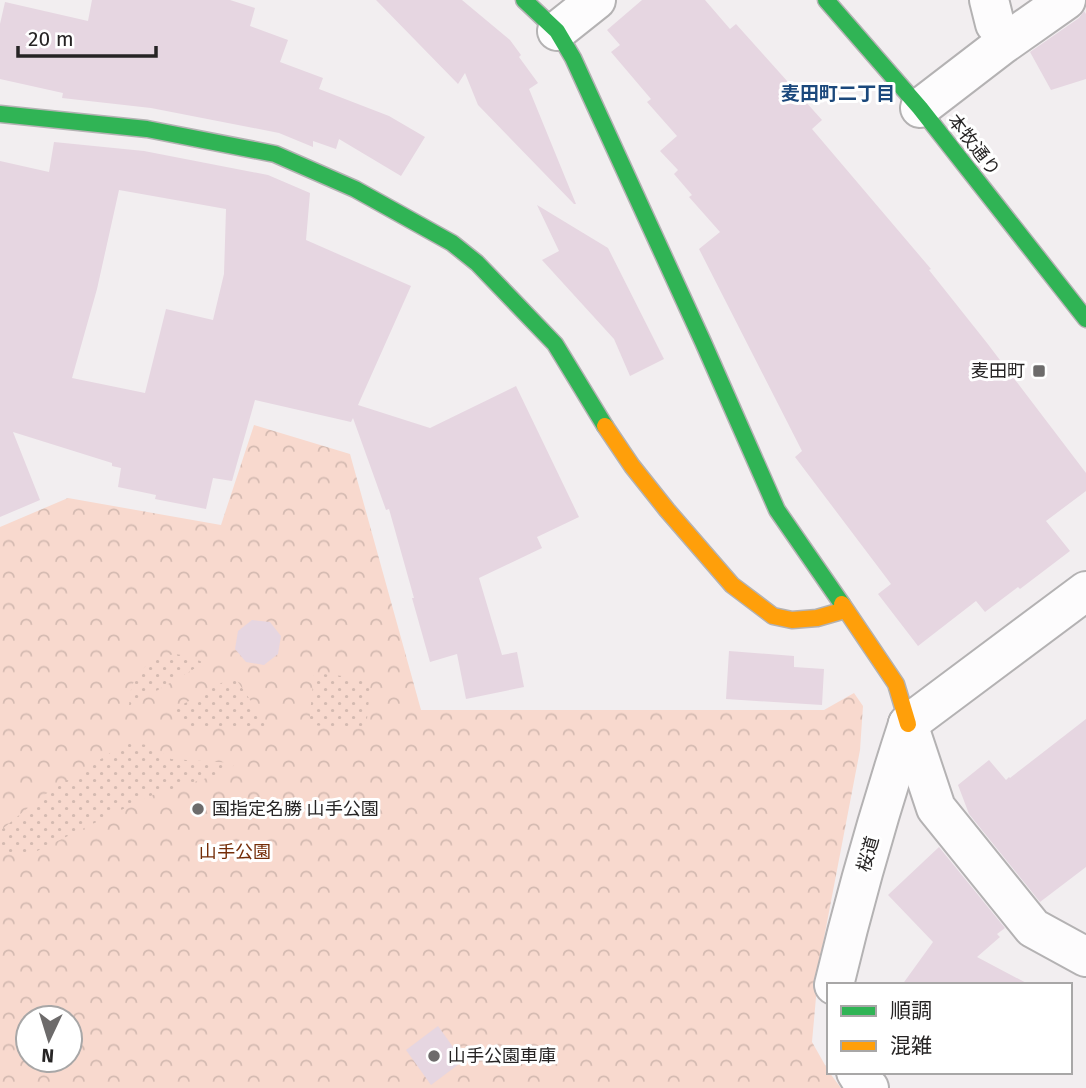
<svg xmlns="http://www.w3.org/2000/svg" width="1086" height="1088" viewBox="0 0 1086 1088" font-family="'Fira Sans','Noto Sans JP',sans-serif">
<defs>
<pattern id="park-crowns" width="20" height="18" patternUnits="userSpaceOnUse" patternTransform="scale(1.75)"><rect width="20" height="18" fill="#f8d9ce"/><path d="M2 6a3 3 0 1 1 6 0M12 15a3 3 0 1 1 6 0" fill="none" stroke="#d4bab1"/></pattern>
<pattern id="garden-dots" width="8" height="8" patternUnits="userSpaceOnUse" patternTransform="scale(1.75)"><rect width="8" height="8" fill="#f8d9ce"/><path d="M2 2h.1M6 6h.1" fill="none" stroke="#d4bab1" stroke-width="1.8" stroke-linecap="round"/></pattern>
</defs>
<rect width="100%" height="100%" fill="#f2eef0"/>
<path fill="url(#park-crowns)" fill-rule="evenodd" d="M254 425 350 454 421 710H824L854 693 863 706 860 750 819 964 812 1042 829 1072 841 1088H0V527L68 498 221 525ZM28 1018H70V1060H28Z"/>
<g fill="url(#garden-dots)">
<path d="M174 654 190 656 204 663 129 707C130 675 143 661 174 654Z"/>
<polygon points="314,673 371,679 366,729 309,725"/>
<polygon points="234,676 269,728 187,727 169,712"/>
<polygon points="126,743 150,745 171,759 234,763 232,770 150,796 35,852 0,855 0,831 41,797"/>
</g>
<g fill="#e6d6e1" fill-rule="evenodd">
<polygon points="92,0 230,0 255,8 250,26 288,40 280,62 323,78 319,89 389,116 425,137 401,176 339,139 336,149 313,141 313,147 279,133 151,108 62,98 63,93 0,79 0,24 5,2 88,21"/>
<polygon points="376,0 462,0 510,40 521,55 519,57 538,83 529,89 576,204 574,204 478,105 465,73 458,84"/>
<polygon points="642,0 705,0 730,29 736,24 822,120 812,129 931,269 929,270 987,343 1086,473 1086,491 1046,521 1070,551 1020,589 1018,587 985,612 976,601 918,646 878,594 891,584 795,457 802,451 699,249 720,232 689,197 692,195 674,174 678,170 660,151 677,136 647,102 651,99 611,52 620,45 607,30"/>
<polygon points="1084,11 1086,14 1086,79 1051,90 1030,52 1079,18"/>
<path d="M54 142 144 151 268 175 310 193 306 240 411 286 358 405 430 428 516 386 579 517 537 537 542 548 479 578 502 655 517 652 524 687 466 699 457 654 430 662 412 598H414L389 509 386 510 353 418 351 422 255 400 232 481 213 478 206 509 155 499 156 495 118 487 121 468 112 466V463L13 432 40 500 0 517V161L49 172ZM119 190 226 209 224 274 213 320 166 309 145 393 72 378 97 289Z"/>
<polygon points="537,205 608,248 664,359 630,376 614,339 542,260 559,251"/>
<polygon points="252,620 270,622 281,636 278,654 264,665 246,662 235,649 238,631"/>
<polygon points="729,651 794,656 794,667 824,669 822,705 726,699"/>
<polygon points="1086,719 1086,867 1040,902 969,814 958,785 989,760 1006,780 1009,777 1010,778"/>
<polygon points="939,847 1005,928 997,934 1000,937 977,957 1030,985 902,985 933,942 888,895"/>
<polygon points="438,1026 463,1061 431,1085 406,1050"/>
</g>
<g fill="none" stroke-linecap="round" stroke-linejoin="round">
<defs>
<g id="street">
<polyline points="989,0 995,24"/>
<polyline points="557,31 596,0"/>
<polyline points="920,108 1002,45 1066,0"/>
<polyline points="908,724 936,808 1033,928 1086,957"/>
<polyline points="908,724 1086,591"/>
<path d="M834 985C855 897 880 810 908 724"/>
<polyline points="856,1072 864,1085 869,1088"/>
</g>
<g id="fast">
<polyline points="524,0 557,31 573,58 703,342 777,510 842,604"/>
<polyline points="826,0 920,108 1086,319"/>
<polyline points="0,114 147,129 275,154 355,189 452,243 477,263 555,344 605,426"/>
</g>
<g id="slow">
<polyline points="605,426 632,466 667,510 732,585 773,616 792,620 817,618 845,610"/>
<polyline points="842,604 896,684 908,724"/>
</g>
</defs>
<use href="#street" stroke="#b4b2b3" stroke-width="42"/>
<use href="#fast" stroke="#b4b2b3" stroke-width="19"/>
<use href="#slow" stroke="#b4b2b3" stroke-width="19"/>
<use href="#street" stroke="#fdfcfd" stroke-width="38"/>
<use href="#fast" stroke="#30b455" stroke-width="16"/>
<use href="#slow" stroke="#ff9f0a" stroke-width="16"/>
</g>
<g fill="#6d6b6b" stroke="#fff" stroke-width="2.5">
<rect x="1032" y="364" width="14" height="14" rx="3.5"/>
<circle cx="198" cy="809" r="7"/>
<circle cx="434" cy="1056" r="7"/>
</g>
<g text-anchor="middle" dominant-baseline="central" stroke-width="6" stroke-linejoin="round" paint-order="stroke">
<g font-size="18" fill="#262424" stroke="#fff">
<text transform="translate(974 145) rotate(52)">本牧通り</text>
<text transform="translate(868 854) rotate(-74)">桜道</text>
</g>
<g font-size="18" fill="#262424" stroke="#fff" text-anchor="start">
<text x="1025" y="371" text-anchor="end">麦田町</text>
<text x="212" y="809">国指定名勝 山手公園</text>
<text x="448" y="1056">山手公園車庫</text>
</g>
<g font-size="18" fill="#742d08" stroke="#fff">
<text x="235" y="852">山手公園</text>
</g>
<g font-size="19" font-weight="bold" fill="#1b487c" stroke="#fff">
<text x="838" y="93">麦田町二丁目</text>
</g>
</g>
<rect x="827" y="983" width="245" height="91" fill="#ffffff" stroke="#a8a7a7" stroke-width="2"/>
<rect x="841" y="1006" width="35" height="10" fill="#30b455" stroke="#a8a7a7" stroke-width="2"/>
<text x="890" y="1018" font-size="21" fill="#262424">順調</text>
<rect x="841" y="1041" width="35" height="10" fill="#ff9f0a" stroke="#a8a7a7" stroke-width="2"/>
<text x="890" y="1053" font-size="21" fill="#262424">混雑</text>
<g transform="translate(49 1039) rotate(184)"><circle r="33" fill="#ffffff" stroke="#a8a7a7" stroke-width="2"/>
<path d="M0-5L12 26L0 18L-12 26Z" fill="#6d6b6b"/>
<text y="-10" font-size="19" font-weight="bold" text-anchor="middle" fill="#262424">N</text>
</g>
<path d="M18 46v10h138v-10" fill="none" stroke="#262424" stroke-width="3.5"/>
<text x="28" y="46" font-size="21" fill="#262424" stroke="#ffffff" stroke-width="5" paint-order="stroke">20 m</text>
</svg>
